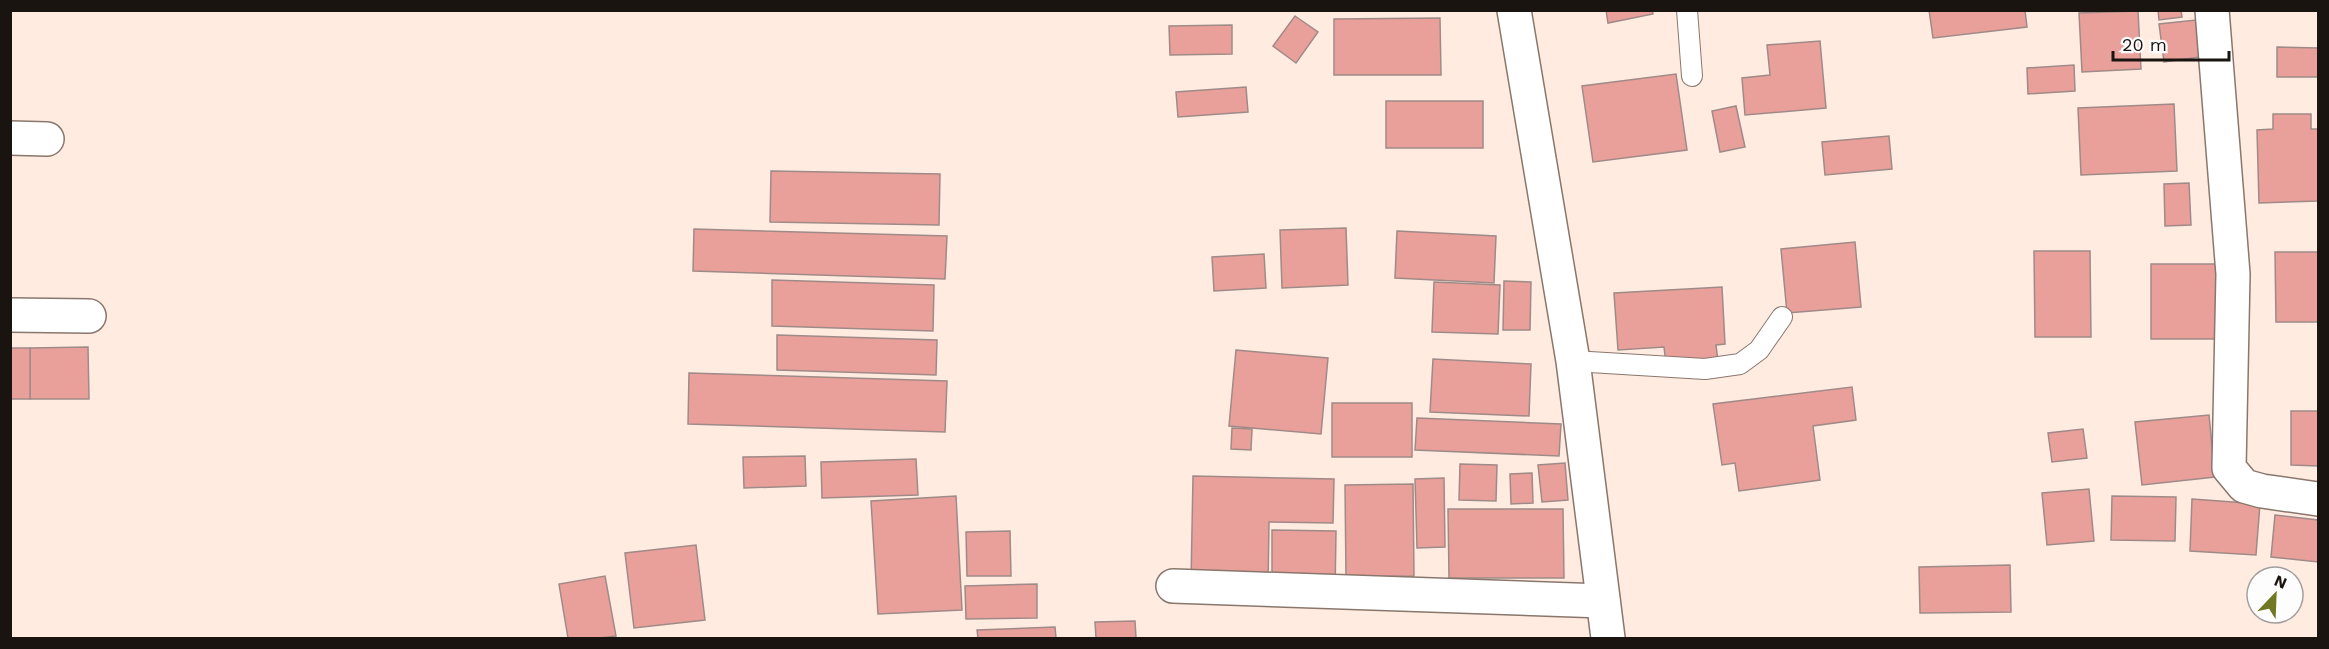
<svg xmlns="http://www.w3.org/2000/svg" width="2329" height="649" viewBox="0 0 2329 649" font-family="'Work Sans',sans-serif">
<rect width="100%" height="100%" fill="#ffebe0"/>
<g fill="#e9a09a" stroke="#a08a88" stroke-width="1.5">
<polygon points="1606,10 1652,10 1653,14 1608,23"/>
<polygon points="1929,10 2025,10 2027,27 1933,38"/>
<polygon points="2158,10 2181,10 2182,17 2159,20"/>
<polygon points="2138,11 2141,69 2082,72 2079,13"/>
<polygon points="1295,16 1318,32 1296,63 1273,46"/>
<polygon points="1440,18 1441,75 1334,75 1334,19"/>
<polygon points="2196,20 2200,57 2164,62 2159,24"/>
<polygon points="1232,25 1232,54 1170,55 1169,26"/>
<polygon points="1820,41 1826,108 1745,115 1742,78 1770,75 1767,45"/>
<polygon points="2277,47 2318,48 2318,77 2277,77"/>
<polygon points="2074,65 2075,91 2028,94 2027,68"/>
<polygon points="1676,74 1687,150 1593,162 1582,86"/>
<polygon points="1246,87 1248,112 1178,117 1176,92"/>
<rect x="1386" y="101" width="97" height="47"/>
<polygon points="2174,104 2177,171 2081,175 2078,108"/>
<polygon points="1736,106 1745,147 1720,152 1712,111"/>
<polygon points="2273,114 2311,114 2311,129 2318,129 2318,201 2259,203 2257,130 2273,129"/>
<polygon points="1889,136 1892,169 1825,175 1822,142"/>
<polygon points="771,171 940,174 939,225 770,222"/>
<polygon points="2189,183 2191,225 2165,226 2164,184"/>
<polygon points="1346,228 1348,285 1282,288 1280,230"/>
<polygon points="694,229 947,236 945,279 693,271"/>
<polygon points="1397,231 1496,236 1494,283 1395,278"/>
<polygon points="1855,242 1861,307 1787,313 1781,249"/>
<polygon points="2034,251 2090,251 2091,337 2035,337"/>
<polygon points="2275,252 2318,252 2318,322 2276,322"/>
<polygon points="1264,254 1266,288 1214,291 1212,257"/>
<polygon points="2151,264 2226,264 2227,339 2151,339"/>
<polygon points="772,280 934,285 933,331 772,326"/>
<polygon points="1504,281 1531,282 1530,330 1503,330"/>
<polygon points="1434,282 1500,285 1498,334 1432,332"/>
<polygon points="1722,287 1725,344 1716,345 1718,361 1666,364 1664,347 1618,350 1614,293"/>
<polygon points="777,335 937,340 936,375 777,370"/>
<polygon points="88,347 89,399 30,399 30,348"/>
<rect x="10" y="348" width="20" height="51"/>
<polygon points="1236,350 1328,358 1321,434 1229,426"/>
<polygon points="1433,359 1531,364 1529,416 1430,412"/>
<polygon points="689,373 947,381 945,432 688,424"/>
<polygon points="1852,387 1856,420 1813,426 1820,480 1739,491 1735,463 1722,465 1713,404"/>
<rect x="1332" y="403" width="80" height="54"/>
<polygon points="2291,411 2318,411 2318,466 2291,465"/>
<polygon points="2209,415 2215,477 2142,485 2135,422"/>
<polygon points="1417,418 1561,424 1559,456 1415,450"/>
<polygon points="1232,428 1252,429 1251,450 1231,449"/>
<polygon points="2083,429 2087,458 2052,462 2048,433"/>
<polygon points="805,456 806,486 744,488 743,457"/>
<polygon points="916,459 918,495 822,498 821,462"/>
<polygon points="1565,463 1568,500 1542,502 1538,465"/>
<polygon points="1460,464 1497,465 1496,501 1459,500"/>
<polygon points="1532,473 1533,503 1511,504 1510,474"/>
<polygon points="1193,476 1334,479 1333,523 1269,522 1268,584 1191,582"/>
<polygon points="1444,478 1445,547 1417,548 1415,479"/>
<polygon points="1413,484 1414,576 1346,577 1345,485"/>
<polygon points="2089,489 2094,541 2047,545 2042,493"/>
<polygon points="956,496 962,610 878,614 871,501"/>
<polygon points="2112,496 2176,497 2175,541 2111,540"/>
<polygon points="2192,499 2260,504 2256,555 2190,551"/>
<polygon points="1448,509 1563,509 1564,578 1449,578"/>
<polygon points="2275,515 2318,520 2318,562 2271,557"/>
<polygon points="1272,530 1336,531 1335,595 1272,594"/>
<polygon points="1010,531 1011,576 967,576 966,532"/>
<polygon points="696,545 705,620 634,628 625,553"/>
<polygon points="2010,565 2011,612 1920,613 1919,567"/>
<polygon points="605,576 616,636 600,638 568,638 559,584"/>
<polygon points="1037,584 1037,618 966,619 965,586"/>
<polygon points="1135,621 1136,638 1096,638 1095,622"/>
<polygon points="1055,627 1056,638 978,638 977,630"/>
</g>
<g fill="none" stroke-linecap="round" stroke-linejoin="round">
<defs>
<g id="lane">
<polyline points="1687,10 1692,76"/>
<polyline points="1573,361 1705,369 1740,364 1759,350 1782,317"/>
</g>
<g id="street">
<polyline points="1514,10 1573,361 1608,638"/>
<polyline points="2212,10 2233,274 2229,468 2244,486 2262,491 2318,499"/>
<polyline points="10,138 47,139"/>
<polyline points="10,315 89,316"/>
<polyline points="1173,586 1603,601"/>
</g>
</defs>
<use href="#lane" stroke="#89776d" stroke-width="22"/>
<use href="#street" stroke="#89776d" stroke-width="36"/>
<use href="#lane" stroke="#fff" stroke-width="20"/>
<use href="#street" stroke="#fff" stroke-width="33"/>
</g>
<rect width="2329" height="649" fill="none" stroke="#1a1410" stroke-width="24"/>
<g transform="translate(2275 595) rotate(23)"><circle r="28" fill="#fdfdfd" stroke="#a2a09e" stroke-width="1.5"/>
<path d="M0-4.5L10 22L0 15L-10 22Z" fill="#707822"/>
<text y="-9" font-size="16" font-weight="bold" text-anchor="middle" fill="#1a1410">N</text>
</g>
<path d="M2113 51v9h116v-9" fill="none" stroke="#1a1410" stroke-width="3"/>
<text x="2122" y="51" font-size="18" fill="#1a1410" stroke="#fdfdfd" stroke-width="4.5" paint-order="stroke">20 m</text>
</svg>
